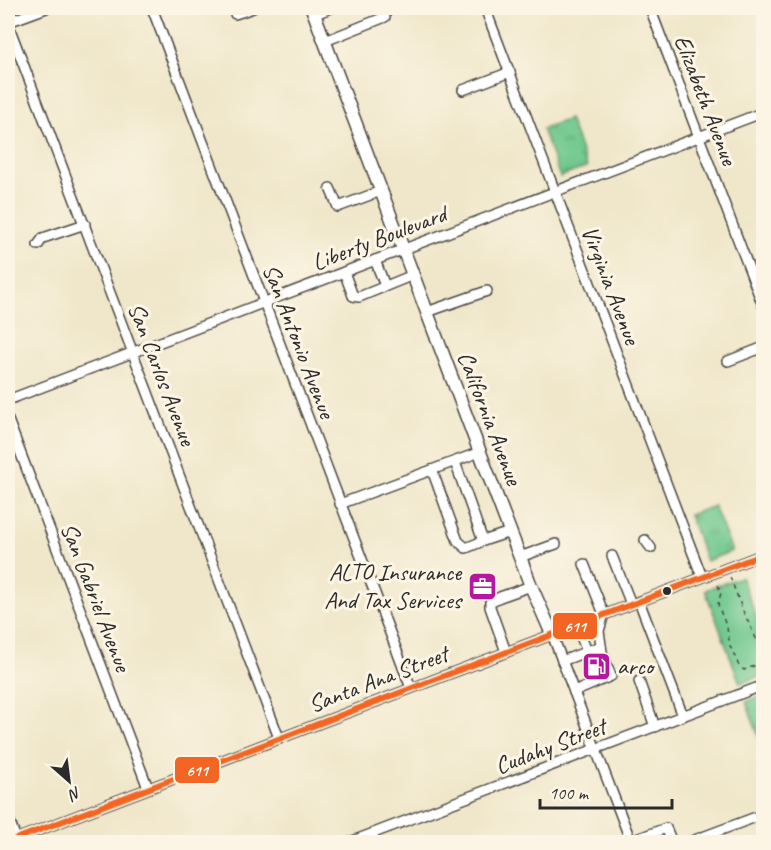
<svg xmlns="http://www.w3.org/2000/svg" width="771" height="850" viewBox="0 0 771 850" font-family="Caveat,sans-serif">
<defs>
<pattern id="grass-tufts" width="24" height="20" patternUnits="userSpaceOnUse" patternTransform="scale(1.5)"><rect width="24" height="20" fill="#70c88e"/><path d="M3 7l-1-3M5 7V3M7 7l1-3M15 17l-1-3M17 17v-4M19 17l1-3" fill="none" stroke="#5ca374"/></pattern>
</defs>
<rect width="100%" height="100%" fill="#fcf5e5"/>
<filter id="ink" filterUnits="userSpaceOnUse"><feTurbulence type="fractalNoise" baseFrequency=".0167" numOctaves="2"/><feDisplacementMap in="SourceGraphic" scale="12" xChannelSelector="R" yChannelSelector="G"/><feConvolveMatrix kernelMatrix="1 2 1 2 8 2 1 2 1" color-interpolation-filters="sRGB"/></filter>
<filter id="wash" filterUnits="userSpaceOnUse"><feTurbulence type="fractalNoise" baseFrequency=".008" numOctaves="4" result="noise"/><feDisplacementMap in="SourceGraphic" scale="24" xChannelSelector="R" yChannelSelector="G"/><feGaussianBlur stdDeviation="1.35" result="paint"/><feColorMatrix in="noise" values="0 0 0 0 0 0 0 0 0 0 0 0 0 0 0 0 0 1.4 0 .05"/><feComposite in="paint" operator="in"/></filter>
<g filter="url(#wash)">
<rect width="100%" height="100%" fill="#f0e7ca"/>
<g fill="url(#grass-tufts)" stroke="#4e7a5c" stroke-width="1.5">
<polygon points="569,119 587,167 560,177 542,129"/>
<polygon points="714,506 732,551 706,561 689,515"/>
</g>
<g fill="#70c88e" stroke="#4e7a5c" stroke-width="1.5">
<polygon points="741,577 763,634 764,675 740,683 705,590"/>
<polygon points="763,695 764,695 763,748 746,702"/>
</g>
</g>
<g filter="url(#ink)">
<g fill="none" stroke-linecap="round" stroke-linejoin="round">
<defs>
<g id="minor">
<polyline points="152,8 411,688"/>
<polyline points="485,8 702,577"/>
<polyline points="650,8 764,308"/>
<polyline points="235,14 253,8"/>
<polyline points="315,14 331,8"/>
<polyline points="8,22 46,8"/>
<polyline points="8,24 279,738"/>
<polyline points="325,41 385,17"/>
<polyline points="463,90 510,72"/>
<polyline points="330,188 338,207 381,191"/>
<polyline points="38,245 43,238 85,224"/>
<polyline points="375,260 385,286"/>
<polyline points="344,272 353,296 359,297 413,275"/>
<polyline points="427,312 487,291"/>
<polyline points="728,361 764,347"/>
<polyline points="8,400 764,112"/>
<polyline points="8,420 148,788"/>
<polyline points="432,470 458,541 466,548 483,541 455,462"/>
<polyline points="340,504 480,452"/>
<polyline points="645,540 651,548"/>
<polyline points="483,541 510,532"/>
<polyline points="612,556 631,604"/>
<polyline points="520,557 556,544"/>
<polyline points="639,601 683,716"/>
<polyline points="576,625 587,651"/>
<polyline points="552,634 631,842"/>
<polyline points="506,652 490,607 490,602 500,597 531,586"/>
<polyline points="562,661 601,646"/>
<polyline points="639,681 655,727"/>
<polyline points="574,692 611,676 602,652 599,631 604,614 584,564"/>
<polyline points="8,817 16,839"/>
<polyline points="631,841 666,828 672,842"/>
<polyline points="8,842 764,554"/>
<polyline points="350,842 764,685"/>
<polyline points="689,842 764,814"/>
</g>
<polyline id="major" points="312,8 498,500 531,586 552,634"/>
</defs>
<use href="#minor" stroke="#494743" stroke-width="12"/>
<use href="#major" stroke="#494743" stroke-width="15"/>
<g stroke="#494743" stroke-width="1.5" stroke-dasharray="4.5 4.5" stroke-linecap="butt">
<polyline points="730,577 743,611 764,655"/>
<polyline points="718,585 721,593 718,604 719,608 727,628 730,646 739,666 744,670 759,664 764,673"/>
</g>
<use href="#minor" stroke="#fff" stroke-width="9"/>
<use href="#major" stroke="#fff" stroke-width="12"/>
<defs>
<polyline id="bus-1" points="8,842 764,554"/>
</defs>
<use href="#bus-1" stroke="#fcf5e5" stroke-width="10"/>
<use href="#bus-1" stroke="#f26522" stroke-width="6"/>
</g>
</g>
<defs>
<symbol id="office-square" viewBox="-11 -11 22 22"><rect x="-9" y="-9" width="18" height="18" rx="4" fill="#b5179e" stroke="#fcf5e5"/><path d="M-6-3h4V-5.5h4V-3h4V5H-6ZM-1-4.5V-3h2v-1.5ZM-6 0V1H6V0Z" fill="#fff"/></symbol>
<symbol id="fuel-square" viewBox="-11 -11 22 22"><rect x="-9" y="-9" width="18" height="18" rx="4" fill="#b5179e" stroke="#fcf5e5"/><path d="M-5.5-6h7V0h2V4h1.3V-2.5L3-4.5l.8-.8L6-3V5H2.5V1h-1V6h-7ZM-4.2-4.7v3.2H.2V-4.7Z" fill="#fff"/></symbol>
</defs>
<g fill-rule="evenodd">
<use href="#office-square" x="466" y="570" width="33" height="33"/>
<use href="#fuel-square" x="580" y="650" width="33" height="33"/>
</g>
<circle fill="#2b2b2b" stroke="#fcf5e5" stroke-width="2" cx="667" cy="591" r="5"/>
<g text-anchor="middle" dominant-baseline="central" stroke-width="6" stroke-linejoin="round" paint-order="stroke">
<g font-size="24" fill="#2b2b2b" stroke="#fcf5e5">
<text transform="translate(706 100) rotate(69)">Elizabeth Avenue</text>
<text transform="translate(379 238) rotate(-21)">Liberty Boulevard</text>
<text transform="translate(611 285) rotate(69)">Virginia Avenue</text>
<text transform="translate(299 341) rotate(69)">San Antonio Avenue</text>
<text transform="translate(162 374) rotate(69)">San Carlos Avenue</text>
<text transform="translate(490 418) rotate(69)">California Avenue</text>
<text transform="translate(96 597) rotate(69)">San Gabriel Avenue</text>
<text transform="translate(378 679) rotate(-21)">Santa Ana Street</text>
<text transform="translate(550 746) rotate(-21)">Cudahy Street</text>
</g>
<g font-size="24" fill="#2b2b2b" stroke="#fcf5e5" text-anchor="end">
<text x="461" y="572">ALTO Insurance<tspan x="461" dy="28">And Tax Services</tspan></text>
<text x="617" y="666" text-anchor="start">arco</text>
</g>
</g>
<g stroke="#fcf5e5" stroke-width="2">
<rect x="552" y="612" width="46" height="28" rx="6" fill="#f26522"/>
<rect x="174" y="756" width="46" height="28" rx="6" fill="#f26522"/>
</g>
<g font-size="16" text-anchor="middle" font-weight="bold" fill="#fff">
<text x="575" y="632">611</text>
<text x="197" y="776">611</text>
</g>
<rect width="771" height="850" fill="none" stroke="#fcf5e5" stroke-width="30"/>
<g transform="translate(69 781) rotate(152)" stroke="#fcf5e5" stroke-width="4.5" paint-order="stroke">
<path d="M0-4.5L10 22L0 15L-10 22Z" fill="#2b2b2b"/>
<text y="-9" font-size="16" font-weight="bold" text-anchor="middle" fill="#2b2b2b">N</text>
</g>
<path d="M540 799v9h132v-9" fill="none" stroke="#2b2b2b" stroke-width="3"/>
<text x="549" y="799" font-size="18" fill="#2b2b2b" stroke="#fcf5e5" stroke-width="4.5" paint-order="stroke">100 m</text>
</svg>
